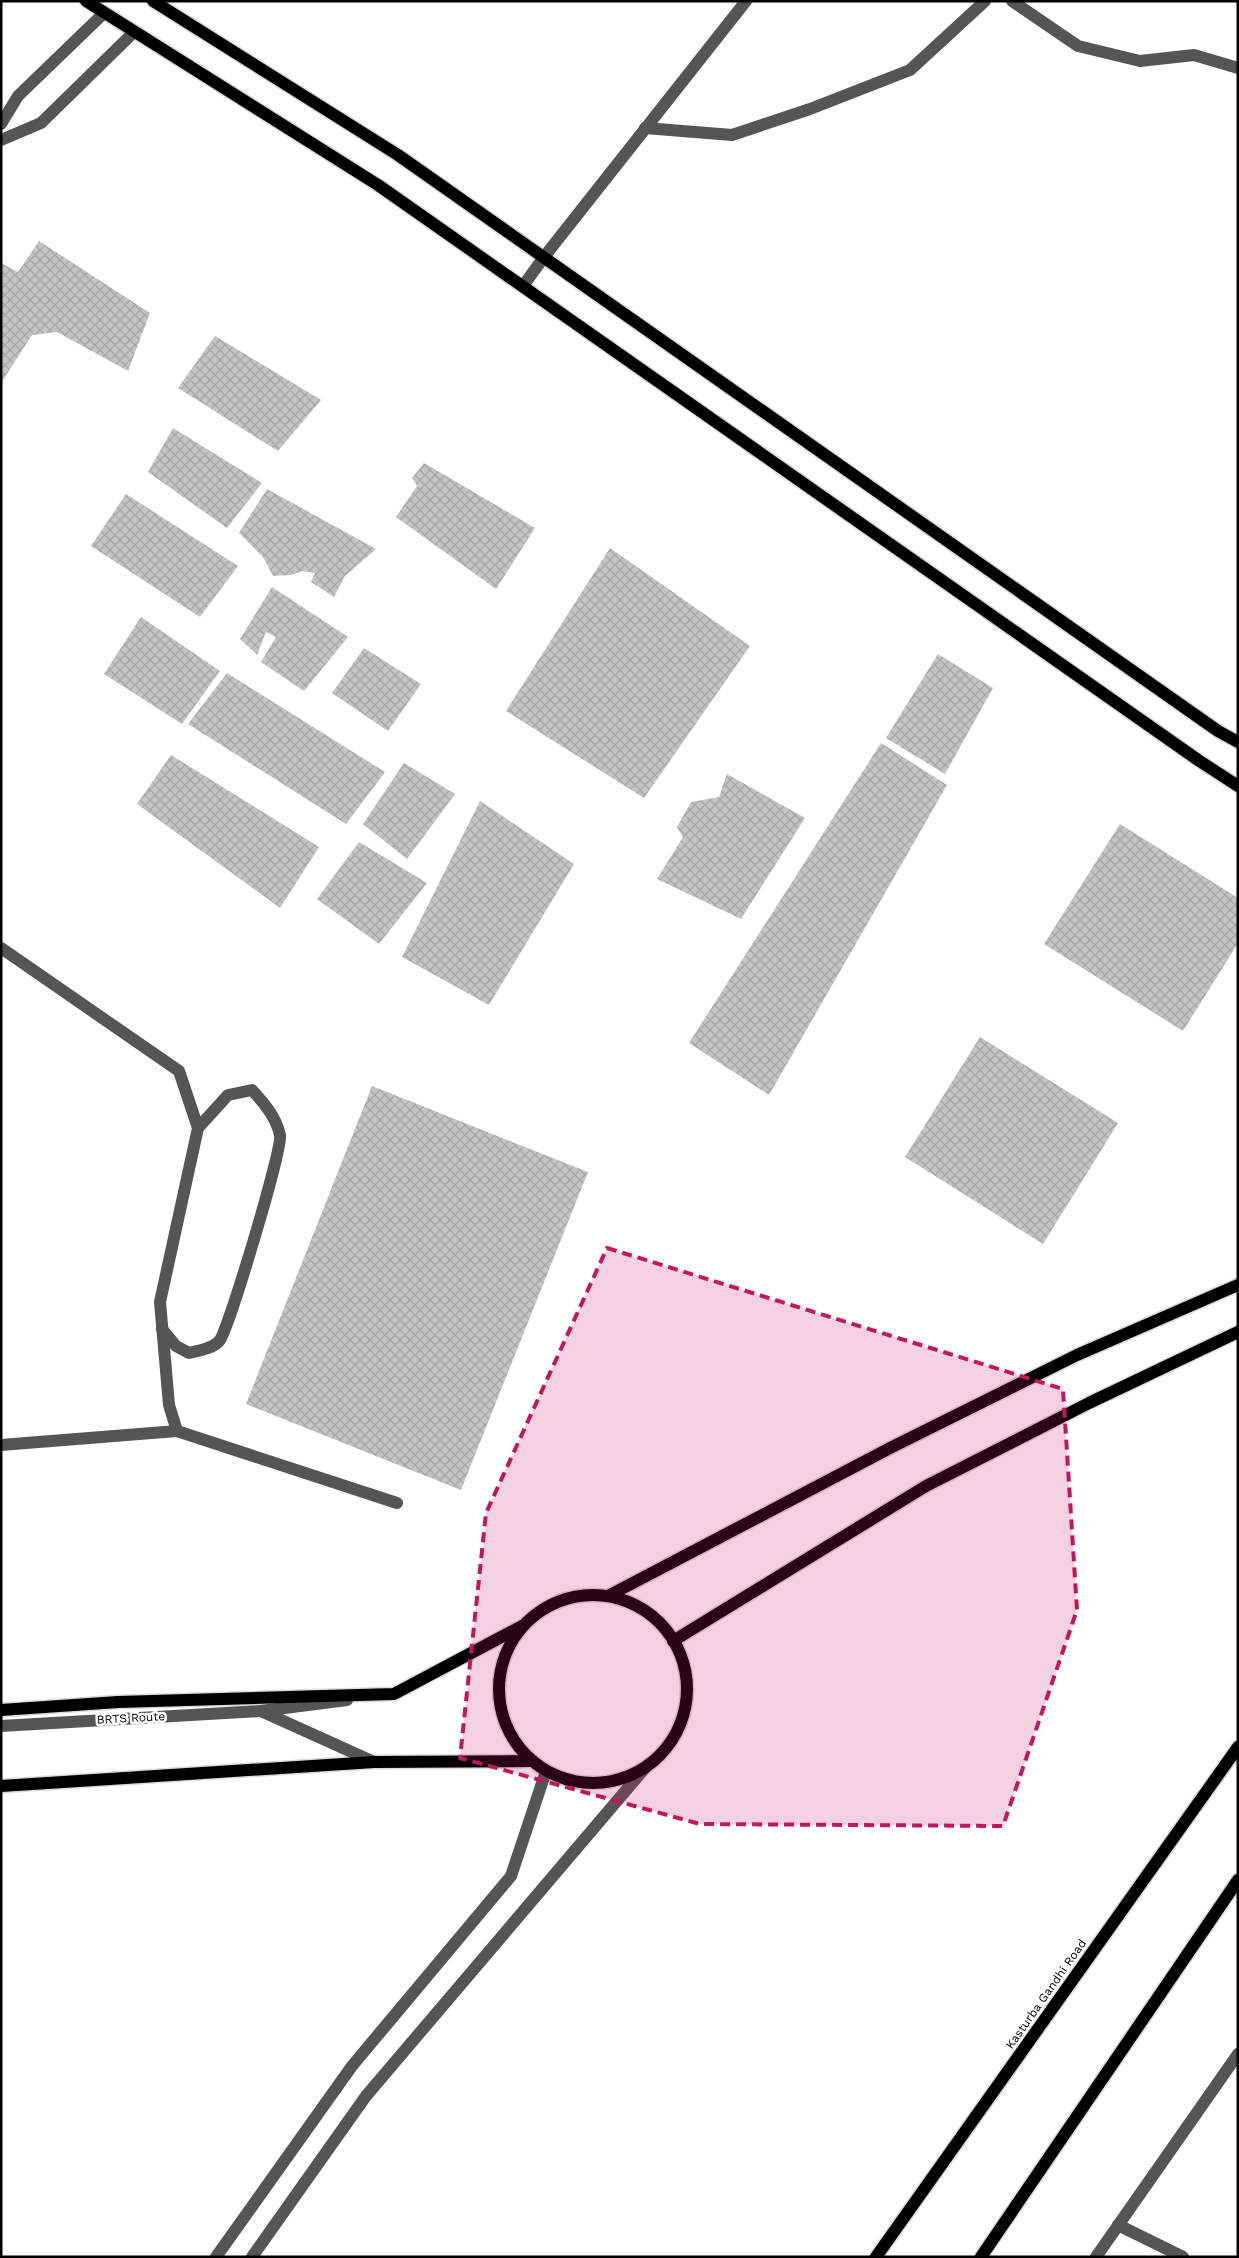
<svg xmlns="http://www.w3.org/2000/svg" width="1239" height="2258" viewBox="0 0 1239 2258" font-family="'Work Sans',sans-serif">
<defs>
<pattern id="building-cross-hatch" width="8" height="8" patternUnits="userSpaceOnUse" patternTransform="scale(1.25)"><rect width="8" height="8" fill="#c4c4c4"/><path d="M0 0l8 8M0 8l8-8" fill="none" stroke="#a7a7a7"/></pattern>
</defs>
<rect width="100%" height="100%" fill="#fff"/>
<g fill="url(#building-cross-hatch)">
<polygon points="39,241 150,313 128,371 57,332 32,335 1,383 1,263 18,272"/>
<polygon points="215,336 321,400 278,451 178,388"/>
<polygon points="173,428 262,483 227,528 148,472"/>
<polygon points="424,463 535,528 496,589 396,517 417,486 412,478"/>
<polygon points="267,489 376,549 345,576 334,597 311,582 315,573 302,571 291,575 273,576 263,557 239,533"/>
<polygon points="126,494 238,566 200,617 91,546"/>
<polygon points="610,548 750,646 644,798 506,711"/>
<polygon points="272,587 348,637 304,691 261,662 276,637 266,632 257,655 240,639"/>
<polygon points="141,617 220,671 182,724 104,674"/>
<polygon points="364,648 421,684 388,731 332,693"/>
<polygon points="938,654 993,688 945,774 886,738"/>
<polygon points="227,673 385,772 346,824 188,724"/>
<polygon points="881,743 947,785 769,1095 689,1043"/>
<polygon points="171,755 319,847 280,908 137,804"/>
<polygon points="404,763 455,794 407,859 363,824"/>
<polygon points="727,774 805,818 741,919 657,879 683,837 677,827 691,802 719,797"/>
<polygon points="480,801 574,864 489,1005 402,957"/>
<polygon points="1120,824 1238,898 1238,943 1183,1031 1044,944"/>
<polygon points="359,842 427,883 379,944 317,899"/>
<polygon points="980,1037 1118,1123 1043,1244 905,1157"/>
<polygon points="372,1086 588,1172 461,1490 246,1404"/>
</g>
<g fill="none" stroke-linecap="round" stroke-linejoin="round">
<defs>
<g id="major">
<polyline points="86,1 378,185 1198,760 1238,786"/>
<polyline points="153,1 398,155 1218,731 1238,742"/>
<circle cx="593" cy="1689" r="94"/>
<polyline points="608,1596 892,1447 1077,1355 1238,1285"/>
<polyline points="673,1641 926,1486 1089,1403 1238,1332"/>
<polyline points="1,1710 118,1702 394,1694 522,1626"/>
<polyline points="1,1786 374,1762 532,1761"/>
<polyline points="876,2257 1238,1747"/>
<polyline points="981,2257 1238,1880"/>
</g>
</defs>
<use href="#major" stroke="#dbdbdb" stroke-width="15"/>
<g stroke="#555" stroke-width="12">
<polyline points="1012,1 1078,46 1140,61 1194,55 1238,68"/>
<polyline points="1,124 18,96 104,13"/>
<polyline points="645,128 732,135 810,109 910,70 985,1"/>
<polyline points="1,140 41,123 134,32"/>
<polyline points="523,286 544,257 746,1"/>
<polyline points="1,948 179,1071 198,1128 160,1302 169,1405 177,1431 397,1503"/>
<path d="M162 1329 176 1346 189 1353C198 1351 215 1348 220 1340 230 1324 283 1148 280 1135 276 1117 264 1103 252 1090L228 1095 198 1128"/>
<polyline points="1,1445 177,1431"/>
<polyline points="261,1711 374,1762"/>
<polyline points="1,1726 261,1711 347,1700"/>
<polyline points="1118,2225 1183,2257"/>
<polyline points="216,2257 352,2066 511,1876 546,1771"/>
<polyline points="252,2257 366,2096 645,1768"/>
<polyline points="1096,2257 1238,2054"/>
</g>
<use href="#major" stroke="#000" stroke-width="12"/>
</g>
<path fill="#c2185b" fill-opacity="0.2" stroke="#c2185b" stroke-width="4" stroke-dasharray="10 6" stroke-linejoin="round" d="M607 1248 1063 1389 1077 1610 1003 1826 700 1824 460 1758 486 1513Z"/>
<g text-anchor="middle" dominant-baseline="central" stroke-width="5" stroke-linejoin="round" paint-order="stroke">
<g font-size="12" fill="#000" stroke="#fff">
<text transform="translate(131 1718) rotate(-3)">BRTS Route</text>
<text transform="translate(1046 1994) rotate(-55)">Kasturba Gandhi Road</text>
</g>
</g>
<rect width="1239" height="2258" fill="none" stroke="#000000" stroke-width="5"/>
</svg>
